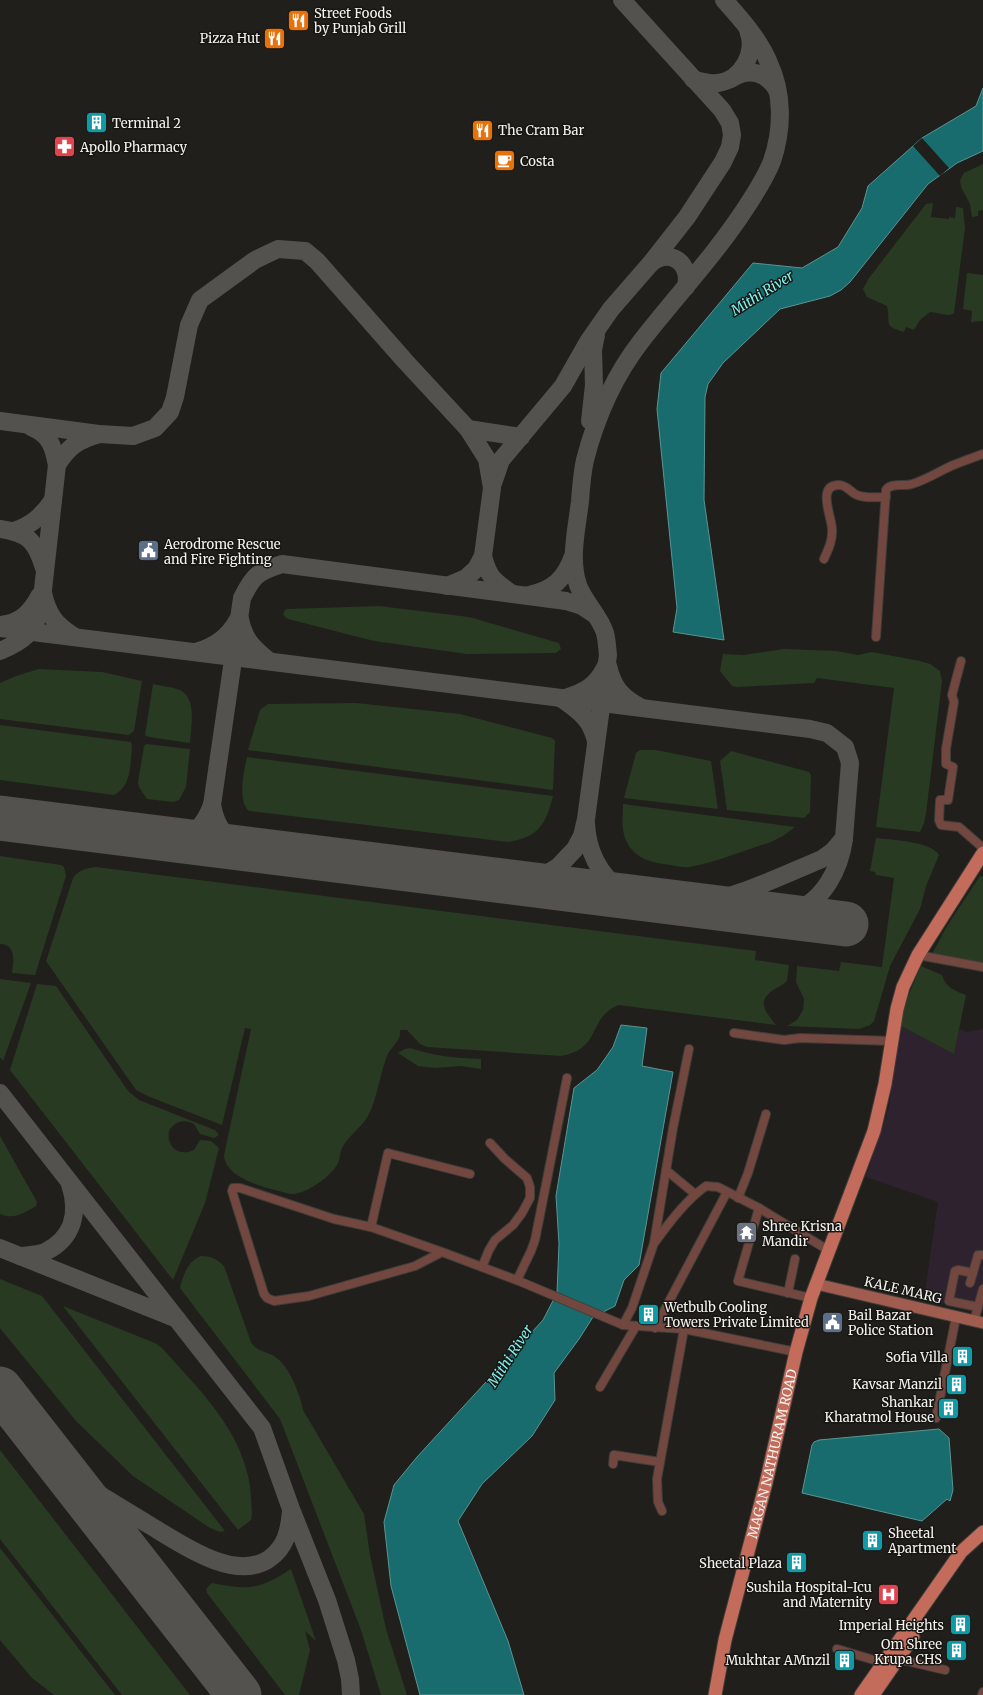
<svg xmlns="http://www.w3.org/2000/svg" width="983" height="1695" viewBox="0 0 983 1695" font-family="Merriweather,serif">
<rect width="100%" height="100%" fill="#211f1b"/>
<polygon fill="#2f222f" points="899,1025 954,1054 959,1029 968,1032 983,1029 983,1312 924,1299 938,1202 866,1177 889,1107"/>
<g fill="#283a22">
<polygon points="983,164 983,210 978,211 978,216 972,217 970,204 961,187 960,180 964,173"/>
<path d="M933 203 931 217 949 219V217L955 218 956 207 963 208V210L965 228 954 313C948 318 938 312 930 312L920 320 914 330 906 327 904 332C882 326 891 323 887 306L867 297 863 289 869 278 926 204Z"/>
<polygon points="967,273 983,275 983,321 971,322 972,311 963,309"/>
<polygon points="379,606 469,617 559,643 561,649 556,653 467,654 374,641 288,619 285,617 283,614 285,610 288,609"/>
<polygon points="784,649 836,651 858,655 872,652 920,661 930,664 940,671 942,681 926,814 924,823 920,832 876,827 894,688 817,678 814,683 737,687 732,686 720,671 723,654 743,655"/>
<polygon points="39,669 102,672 142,681 134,731 129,735 0,719 0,683 16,676"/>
<path d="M153 684C161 686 172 687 180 690 197 698 191 728 190 743L149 737 145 735Z"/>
<polygon points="356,703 460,714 552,738 555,741 553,790 248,750 260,710 268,704"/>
<path d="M0 725 131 742 132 746C130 764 132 786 114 795L0 780Z"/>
<polygon points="146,744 190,749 186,787 179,800 173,802 147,799 139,787 138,782 144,746"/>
<polygon points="640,750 656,750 711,761 718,809 624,798 636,753"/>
<polygon points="731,751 809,772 811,775 810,812 804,818 727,810 720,761"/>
<path d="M247 757 553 796C546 824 539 837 508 842L249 811C237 801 244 770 247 757Z"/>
<path d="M623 804 795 827 783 836 771 842C745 850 716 862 690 867 684 868 677 866 671 865 652 863 633 859 625 838 621 827 623 815 623 804Z"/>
<path d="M876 838C891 840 931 841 939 855L926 886 920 909 890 966 874 1021 870 1025 859 1029 787 1026 797 1020 803 1010 804 999 796 982 797 966 839 971 841 962 882 967 894 878 876 875 875 872 870 871Z"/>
<path d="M0 856 61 865 64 867 66 876 35 975 12 973C14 961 16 944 0 944Z"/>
<path d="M96 867 756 951 755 960 789 965 787 981C783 985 778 987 773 990 756 1002 766 1012 776 1025L618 1005C586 1020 603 1048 561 1056L428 1047 420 1044 407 1030H400C402 1041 390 1047 387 1056 380 1074 378 1094 370 1112 364 1126 349 1135 342 1148 340 1153 340 1158 338 1163 332 1176 305 1195 291 1194 271 1189 225 1180 224 1155L251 1029 245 1028 222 1125 150 1097 136 1090 46 961 73 878C79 870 86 868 96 867Z"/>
<polygon points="980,876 983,877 983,964 932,954 947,926"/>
<path d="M921 966 942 975C946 988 955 991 966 995L954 1054 899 1025 904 1006Z"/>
<polygon points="0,979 31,983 3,1061 0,1057"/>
<path d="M37 984 56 986 128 1091 139 1100 215 1130 219 1135 214 1138 200 1134 194 1124C184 1119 175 1121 169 1131 166 1147 179 1157 194 1150L200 1140 211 1141 219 1148 205 1203 173 1280 10 1070Z"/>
<path d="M410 1048C435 1056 454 1058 481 1059V1069L461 1066 435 1068 418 1066 398 1053 405 1049Z"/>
<path d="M0 1136 37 1202 36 1206C24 1213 14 1220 0 1214Z"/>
<path d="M201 1256C211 1256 217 1259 224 1266L251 1342C255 1350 266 1352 274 1356 289 1365 300 1394 303 1410L364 1514 370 1555 386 1629 407 1695H381L361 1630 280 1419 180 1288C183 1275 188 1261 201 1256Z"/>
<polygon points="0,1279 42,1296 225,1531 220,1532 210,1528 133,1476 76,1421 0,1328"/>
<path d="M63 1306 155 1343 162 1348C195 1385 234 1422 247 1472 251 1485 251 1501 252 1514L251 1520 238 1530Z"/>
<polygon points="0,1450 190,1695 122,1695 0,1539"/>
<polygon points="0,1548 115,1695 54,1695 32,1678 0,1640"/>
<path d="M291 1569 316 1641 305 1631 310 1650 299 1695H285L207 1593 206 1589 212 1583C248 1590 259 1590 291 1569Z"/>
</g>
<g fill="#186c6d" stroke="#5a9494">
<polygon points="983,88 983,151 957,163 928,184 850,282 841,290 830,296 780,309 723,363 708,384 705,397 704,500 724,640 673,632 677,608 657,409 661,373 753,263 802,268 838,247 862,208 868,186 922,138 976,106"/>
<polygon points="621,1025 647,1028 642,1066 673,1072 639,1265 624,1280 615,1306 593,1317 579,1339 554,1373 555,1400 532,1436 482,1484 458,1521 508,1641 524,1695 420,1695 391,1586 384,1522 394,1485 417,1457 543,1320 557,1293 559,1244 556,1196 574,1088 597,1070 613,1047"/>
<polygon points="939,1429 949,1438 953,1490 950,1501 947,1499 922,1521 802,1493 812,1445 814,1442 819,1440"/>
</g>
<polygon fill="#211f1b" points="922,138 949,168 940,176 913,146"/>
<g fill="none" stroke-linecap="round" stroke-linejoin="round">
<g stroke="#54524e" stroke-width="18">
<path d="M693 79C702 82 709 84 718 83 742 80 757 52 748 30"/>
<path d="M731 79C748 67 767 72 777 90"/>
<path d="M651 263C671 248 691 263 686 287"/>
<polyline points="0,421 99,434 133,436 155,428 170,412 175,397 189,325 200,300 255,260 278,249 305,251 317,261 405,361 468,429 487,459 492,488 483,556 476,569 466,578 447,586"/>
<polyline points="590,421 594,385 593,350 596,335"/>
<path d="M31 427C50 435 53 445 57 465"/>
<polyline points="468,429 521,437"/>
<polyline points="492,486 501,460 563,386 588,342 611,309 651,263 687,217 723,162 730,147 732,135 730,123 722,110 622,0"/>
<path d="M0 529C28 533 36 541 44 568"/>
<path d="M14 531C32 525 43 515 53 500"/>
<path d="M483 556C489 578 493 580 511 593"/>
<path d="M43 593C48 616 56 625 75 637"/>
<path d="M529 595C553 590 565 579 573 556"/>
<path d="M240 619C244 640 253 648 269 661"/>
<path d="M0 625C21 623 31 612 40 595"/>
<path d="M0 628 810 729 827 733 845 747 850 763 844 838 833 851 822 859C779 877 737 898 691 905"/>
<path d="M0 651C24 641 34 633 41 607L57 465C68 447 78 440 99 434"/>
<path d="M196 652C214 647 228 638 237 621"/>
<path d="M608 666C613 687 621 697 640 707"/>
<path d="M565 698C585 692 596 686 606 666"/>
<path d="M562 699C580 712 591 719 596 741"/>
<path d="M212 805C217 830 225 837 247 849"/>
<path d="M586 823C587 849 599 877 622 890 629 894 636 896 643 899"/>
<path d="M170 839C195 835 203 828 212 805L242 598C254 574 258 572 282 564L566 601 582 606 594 614"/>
<path d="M511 882 540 878 559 866 575 849 582 836 586 819 608 655C607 648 607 640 605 633 600 616 584 602 578 585 569 558 577 528 580 501 581 487 582 473 585 460 596 417 614 376 642 340 677 295 716 254 747 206 756 192 766 177 772 161 783 129 783 93 769 63 759 39 741 19 724 0"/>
<path d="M774 915C780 914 786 913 792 912 824 902 840 868 844 839"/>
<polyline points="0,1093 262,1428 291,1509 327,1600 346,1660 350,1679 351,1695"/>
<polyline points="0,1248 177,1319"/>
<path d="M20 1256C28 1255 38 1255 45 1252 74 1238 79 1212 70 1184"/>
<path d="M68 1476C94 1491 120 1507 146 1523 177 1541 233 1583 269 1559 286 1547 289 1531 291 1512"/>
</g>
<g stroke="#54524e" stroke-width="45">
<polyline points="0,818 846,924"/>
<polyline points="0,1389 239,1695"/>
</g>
<defs>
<g id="street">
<path d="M824 559C828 550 833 540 832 529 832 517 816 485 839 485 846 485 850 491 855 494 864 499 877 497 886 497"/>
<path d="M876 637 886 490C891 482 904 487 912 484 926 480 938 472 951 466 961 462 972 458 983 454"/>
<polyline points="961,661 952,695 954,702 946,749 946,764 953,767 948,800 940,800 939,820 941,825 959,827 983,848"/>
<polyline points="918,955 983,967"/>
<polyline points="734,1033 784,1040 800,1038 892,1041"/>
<polyline points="666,1170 695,1194"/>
<polyline points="738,1198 748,1173 766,1114"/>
<polyline points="759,1208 738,1281 811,1298"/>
<polyline points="371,1227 388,1153 470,1174"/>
<path d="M655 1242C670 1222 685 1201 706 1186L718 1187 759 1208 828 1250"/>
<polyline points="442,1252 371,1227 334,1219 240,1188 233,1188 232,1191 264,1294 267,1298 274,1301 309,1296 415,1266 442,1252 519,1281 623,1325 684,1329 796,1352"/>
<polyline points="482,1267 489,1250 495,1240 513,1225 522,1213 530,1198 530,1187 527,1178 505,1159 490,1143"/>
<polyline points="973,1273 958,1270 955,1271 949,1301 978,1307"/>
<polyline points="517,1280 531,1251 535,1240 567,1078"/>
<polyline points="970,1283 978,1255 983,1255"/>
<polyline points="788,1293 795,1259"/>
<polyline points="974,1321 983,1289"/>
<polyline points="623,1325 632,1308 654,1243 673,1128 689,1049"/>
<polyline points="655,1328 727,1192"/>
<polyline points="600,1387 636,1326"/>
<polyline points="936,1418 956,1317"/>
<polyline points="613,1464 614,1455 660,1462"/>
<polyline points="662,1511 658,1502 657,1479 684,1329"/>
<polyline points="837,1649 884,1663"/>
<polyline points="898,1659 945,1670"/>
<polyline points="982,1695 983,1692"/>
</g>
<polyline id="secondary" points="816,1284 983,1323"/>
<g id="primary">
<path id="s1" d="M715 1695 725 1640 766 1483 796 1352 811 1298 874 1131 885 1084 897 1009 903 987 918 955 983 853"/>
<polyline points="861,1695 961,1552 983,1532"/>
<polyline points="873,1695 913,1637"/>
</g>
</defs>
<use href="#street" stroke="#3f3d39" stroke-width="10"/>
<use href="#secondary" stroke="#3f3d39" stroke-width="13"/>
<use href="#primary" stroke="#3f3d39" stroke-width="15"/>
<use href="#street" stroke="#72473f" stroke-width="8"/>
<use href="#secondary" stroke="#a05c4f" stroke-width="11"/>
<use href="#primary" stroke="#c46c5c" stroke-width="13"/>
</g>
<defs>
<symbol id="restaurant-square" viewBox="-11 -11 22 22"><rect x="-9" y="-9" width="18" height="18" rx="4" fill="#e8710a" stroke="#181612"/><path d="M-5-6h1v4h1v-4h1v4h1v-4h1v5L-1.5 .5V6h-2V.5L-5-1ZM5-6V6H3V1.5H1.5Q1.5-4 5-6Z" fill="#fff"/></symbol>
<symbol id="building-square" viewBox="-11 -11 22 22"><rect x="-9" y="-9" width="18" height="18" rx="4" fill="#0f9aa8" stroke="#181612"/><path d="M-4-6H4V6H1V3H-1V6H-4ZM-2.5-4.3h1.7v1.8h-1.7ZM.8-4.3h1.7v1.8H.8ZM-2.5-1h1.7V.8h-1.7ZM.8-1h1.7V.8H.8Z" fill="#fff"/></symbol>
<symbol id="pharmacy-square" viewBox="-11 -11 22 22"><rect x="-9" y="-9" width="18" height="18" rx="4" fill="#e0444e" stroke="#181612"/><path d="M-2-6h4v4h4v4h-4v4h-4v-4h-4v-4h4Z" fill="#fff"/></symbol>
<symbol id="cafe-square" viewBox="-11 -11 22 22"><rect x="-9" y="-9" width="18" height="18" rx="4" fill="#e8710a" stroke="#181612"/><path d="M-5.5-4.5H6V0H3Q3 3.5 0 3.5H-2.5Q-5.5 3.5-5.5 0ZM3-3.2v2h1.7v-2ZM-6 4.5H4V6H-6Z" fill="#fff"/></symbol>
<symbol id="civic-square" viewBox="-11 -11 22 22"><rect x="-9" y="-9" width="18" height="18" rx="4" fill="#5c6f8a" stroke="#181612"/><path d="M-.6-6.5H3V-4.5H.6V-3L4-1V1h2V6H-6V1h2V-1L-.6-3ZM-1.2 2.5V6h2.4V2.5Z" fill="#fff"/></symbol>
<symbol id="temple-square" viewBox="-11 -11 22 22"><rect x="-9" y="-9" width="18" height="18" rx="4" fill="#6b7280" stroke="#181612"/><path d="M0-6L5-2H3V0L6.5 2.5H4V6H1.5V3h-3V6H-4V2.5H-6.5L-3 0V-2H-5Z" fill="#fff"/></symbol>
<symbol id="hospital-square" viewBox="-11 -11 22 22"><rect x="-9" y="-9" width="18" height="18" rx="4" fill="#e0444e" stroke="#181612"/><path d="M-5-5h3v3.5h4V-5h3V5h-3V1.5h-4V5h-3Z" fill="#fff"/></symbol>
</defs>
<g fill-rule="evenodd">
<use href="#restaurant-square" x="286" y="8" width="25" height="25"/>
<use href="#restaurant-square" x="262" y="26" width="25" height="25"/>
<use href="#building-square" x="84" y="110" width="25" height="25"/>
<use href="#restaurant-square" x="470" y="118" width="25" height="25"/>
<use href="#pharmacy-square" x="52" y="134" width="25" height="25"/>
<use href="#cafe-square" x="492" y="148" width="25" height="25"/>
<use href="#civic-square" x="136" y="538" width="25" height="25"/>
<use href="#temple-square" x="734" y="1220" width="25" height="25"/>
<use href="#building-square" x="636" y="1302" width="25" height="25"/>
<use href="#civic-square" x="820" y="1310" width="25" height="25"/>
<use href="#building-square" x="950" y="1344" width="25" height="25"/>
<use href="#building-square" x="944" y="1372" width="25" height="25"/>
<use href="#building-square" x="936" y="1396" width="25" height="25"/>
<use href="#building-square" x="860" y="1528" width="25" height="25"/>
<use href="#building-square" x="784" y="1550" width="25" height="25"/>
<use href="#hospital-square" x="876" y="1582" width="25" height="25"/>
<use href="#building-square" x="948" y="1612" width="25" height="25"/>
<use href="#building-square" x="944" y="1638" width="25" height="25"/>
<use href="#building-square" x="832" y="1648" width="25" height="25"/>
</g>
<g text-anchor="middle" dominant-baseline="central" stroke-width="3" stroke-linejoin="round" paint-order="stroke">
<g font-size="13" fill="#f4f3f0" stroke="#181612" text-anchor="start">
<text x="314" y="13">Street Foods<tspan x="314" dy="15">by Punjab Grill</tspan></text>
<text x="260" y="38" text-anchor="end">Pizza Hut</text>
<text x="112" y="123">Terminal 2</text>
<text x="498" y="130">The Cram Bar</text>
<text x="80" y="147">Apollo Pharmacy</text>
<text x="520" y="161">Costa</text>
<text x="164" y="544">Aerodrome Rescue<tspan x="164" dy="15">and Fire Fighting</tspan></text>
<text x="762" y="1226">Shree Krisna<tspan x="762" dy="15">Mandir</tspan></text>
<text x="664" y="1307">Wetbulb Cooling<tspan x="664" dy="15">Towers Private Limited</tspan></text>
<text x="848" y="1315">Bail Bazar<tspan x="848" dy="15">Police Station</tspan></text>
<text x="948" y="1357" text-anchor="end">Sofia Villa</text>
<text x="942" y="1384" text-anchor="end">Kavsar Manzil</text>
<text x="934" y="1402" text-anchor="end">Shankar<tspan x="934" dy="15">Kharatmol House</tspan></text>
<text x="888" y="1533">Sheetal<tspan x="888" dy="15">Apartment</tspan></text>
<text x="782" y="1563" text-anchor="end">Sheetal Plaza</text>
<text x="872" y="1587" text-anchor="end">Sushila Hospital-Icu<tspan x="872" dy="15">and Maternity</tspan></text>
<text x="944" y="1625" text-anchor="end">Imperial Heights</text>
<text x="942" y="1644" text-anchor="end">Om Shree<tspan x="942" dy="15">Krupa CHS</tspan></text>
<text x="830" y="1660" text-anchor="end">Mukhtar AMnzil</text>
</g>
<g font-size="13" fill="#f4f3f0" stroke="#181612">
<text transform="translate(903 1290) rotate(13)">KALE MARG</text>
<text stroke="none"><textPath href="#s1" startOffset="248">MAGAN NATHURAM ROAD</textPath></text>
</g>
<g font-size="14" font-style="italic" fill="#7ff3f3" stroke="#181612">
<text transform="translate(762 293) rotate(-32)">Mithi River</text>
<text transform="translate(510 1356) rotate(-57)">Mithi River</text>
</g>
</g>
</svg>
